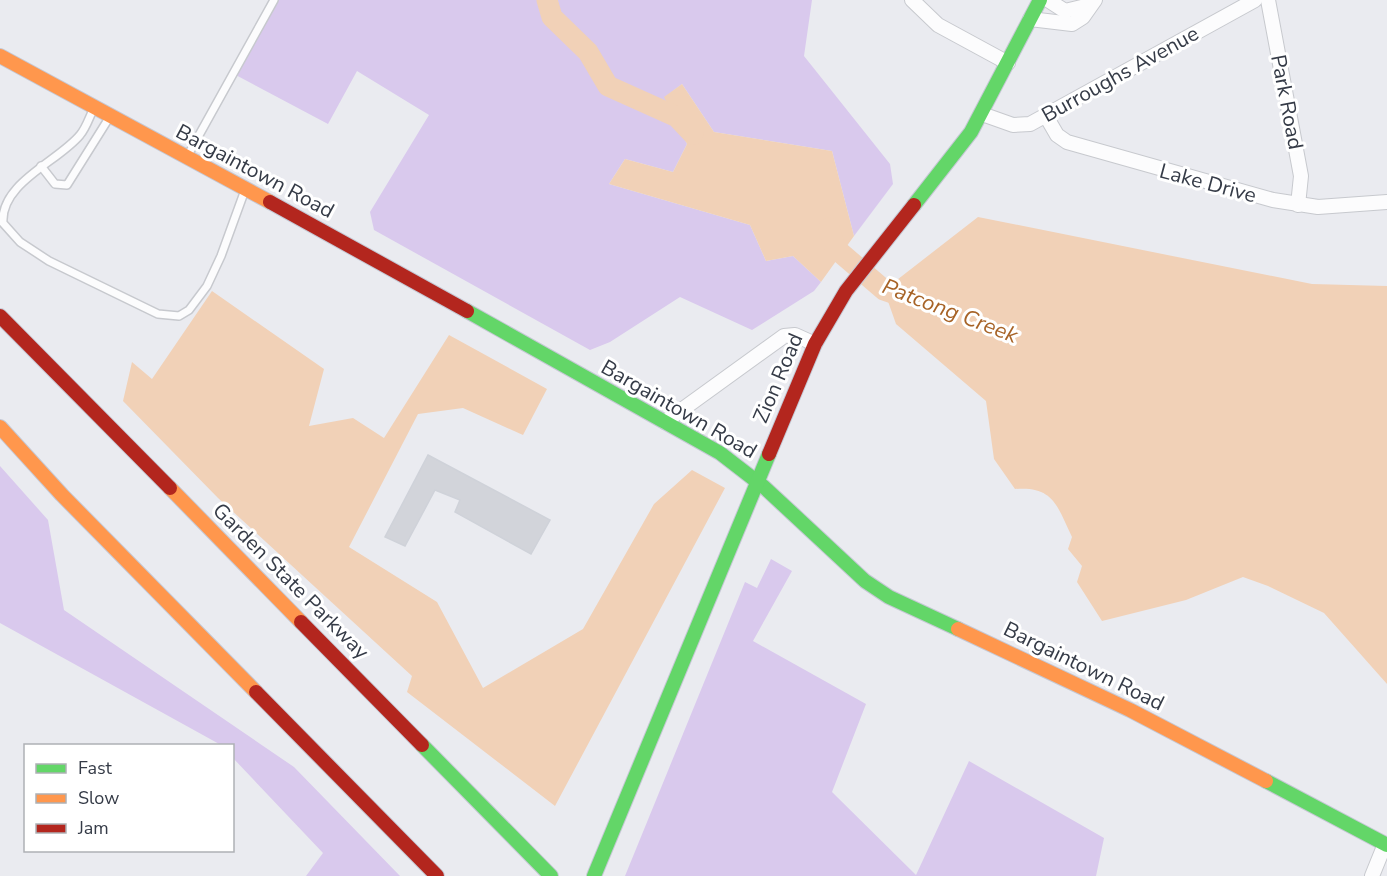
<svg xmlns="http://www.w3.org/2000/svg" width="1387" height="876" viewBox="0 0 1387 876" font-family="'Nunito Sans',sans-serif">
<rect width="100%" height="100%" fill="#eaebf0"/>
<g fill="#d9c9ed">
<polygon points="269,0 812,0 804,56 890,164 893,184 854,236 832,151 714,132 682,84 665,97 687,144 673,172 625,159 609,184 750,225 766,261 793,256 821,282 814,291 752,330 680,297 610,342 590,350 374,230 370,212 429,115 357,71 328,124 232,73 271,2"/>
<polygon points="0,466 48,520 64,610 294,767 400,876 306,876 323,853 233,758 232,746 221,745 0,623"/>
<polygon points="771,559 792,571 753,641 866,704 832,792 916,875 969,761 1104,838 1096,876 625,876 745,582 757,588"/>
</g>
<g fill="#f1d1b7">
<polygon points="682,84 714,132 832,151 854,236 821,282 793,256 766,261 750,225 609,184 625,159 673,172 687,144 664,97"/>
<path d="M978 217 1312 284 1387 286V684L1324 613 1268 586 1243 577 1186 600 1102 621 1077 582 1082 566 1068 549 1072 537C1057 506 1054 486 1015 489L994 459 986 401 896 324 884 290Z"/>
<polygon points="212,291 324,369 309,426 353,418 384,438 449,335 547,389 523,435 463,408 418,414 349,547 437,602 483,688 583,629 654,504 692,470 725,488 555,806 407,692 412,676 218,498 123,401 132,362 152,379"/>
</g>
<g fill="none" stroke-linecap="round" stroke-linejoin="round">
<g stroke="#f1d1b7" stroke-width="21">
<polyline points="547,0 552,17 588,52 608,86 677,117 693,134"/>
<polyline points="829,228 835,248 884,290 910,299"/>
</g>
</g>
<polygon fill="#d2d4da" stroke="#cfd2d9" stroke-width="1.5" points="428,455 550,520 531,554 455,512 460,500 435,490 405,546 385,537"/>
<g fill="none" stroke-linecap="round" stroke-linejoin="round">
<defs>
<g id="lane">
<path d="M93 110C89 118 86 128 80 135 59 161 0 183 3 223L20 242 49 261 158 314 179 316 189 310 207 286 221 256 245 190"/>
<polyline points="188,155 274,0"/>
<polyline points="41,166 55,184 67,185 109,118"/>
</g>
<g id="street">
<polyline points="912,0 938,25 1008,63"/>
<polyline points="1048,0 1065,11 1090,5"/>
<polyline points="1268,0 1301,176 1298,205"/>
<polyline points="1030,19 1072,24 1083,17 1095,0"/>
<polyline points="982,114 1013,125 1030,124 1255,0"/>
<polyline points="1046,116 1057,135 1067,142 1273,200 1318,207 1387,202"/>
<polyline points="665,422 784,336 795,335 815,344"/>
<polyline points="1372,876 1385,844"/>
</g>
<g id="fast">
<polyline points="914,205 971,132 1040,0"/>
<polyline points="467,311 720,453 764,487 865,581 889,597 958,629"/>
<polyline points="422,745 551,876"/>
<polyline points="1266,781 1387,845"/>
<polyline points="594,876 769,454"/>
</g>
<g id="slow">
<polyline points="0,56 270,202"/>
<polyline points="0,427 62,495 256,692"/>
<polyline points="170,488 301,622"/>
<polyline points="958,629 1130,710 1266,781"/>
</g>
<g id="jam">
<polyline points="270,202 467,311"/>
<polyline points="0,316 170,488"/>
<polyline points="769,454 815,344 846,291 914,205"/>
<polyline points="301,622 422,745"/>
<polyline points="256,692 437,876"/>
</g>
</defs>
<use href="#lane" stroke="#c7c9ce" stroke-width="10"/>
<use href="#street" stroke="#c7c9ce" stroke-width="16"/>
<use href="#fast" stroke="#c5c8d4" stroke-width="16"/>
<use href="#slow" stroke="#c5c8d4" stroke-width="16"/>
<use href="#jam" stroke="#c5c8d4" stroke-width="16"/>
<use href="#lane" stroke="#fcfcfd" stroke-width="7"/>
<use href="#street" stroke="#fcfcfd" stroke-width="14"/>
<use href="#fast" stroke="#63d668" stroke-width="14"/>
<use href="#slow" stroke="#ff974d" stroke-width="14"/>
<use href="#jam" stroke="#b3261e" stroke-width="14"/>
</g>
<g text-anchor="middle" dominant-baseline="central" stroke-width="6" stroke-linejoin="round" paint-order="stroke">
<g font-size="21" fill="#353b47" stroke="#fff">
<text transform="translate(1120 74) rotate(-29)">Burroughs Avenue</text>
<text transform="translate(1287 102) rotate(79)">Park Road</text>
<text transform="translate(255 171) rotate(28)">Bargaintown Road</text>
<text transform="translate(1208 183) rotate(15)">Lake Drive</text>
<text transform="translate(778 378) rotate(-67)">Zion Road</text>
<text transform="translate(679 409) rotate(30)">Bargaintown Road</text>
<text transform="translate(291 581) rotate(45)">Garden State Parkway</text>
<text transform="translate(1084 666) rotate(26)">Bargaintown Road</text>
</g>
<g font-size="22" font-style="italic" fill="#a76327" stroke="#fff">
<text transform="translate(950 311) rotate(21)">Patcong Creek</text>
</g>
</g>
<rect x="24" y="744" width="210" height="108" fill="#ffffff" stroke="#aeb1b5" stroke-width="1.5"/>
<rect x="36" y="764" width="30" height="9" fill="#63d668" stroke="#aeb1b5" stroke-width="1.5"/>
<text x="78" y="774" font-size="18" fill="#353b47">Fast</text>
<rect x="36" y="794" width="30" height="9" fill="#ff974d" stroke="#aeb1b5" stroke-width="1.5"/>
<text x="78" y="804" font-size="18" fill="#353b47">Slow</text>
<rect x="36" y="824" width="30" height="9" fill="#b3261e" stroke="#aeb1b5" stroke-width="1.5"/>
<text x="78" y="834" font-size="18" fill="#353b47">Jam</text>
</svg>
